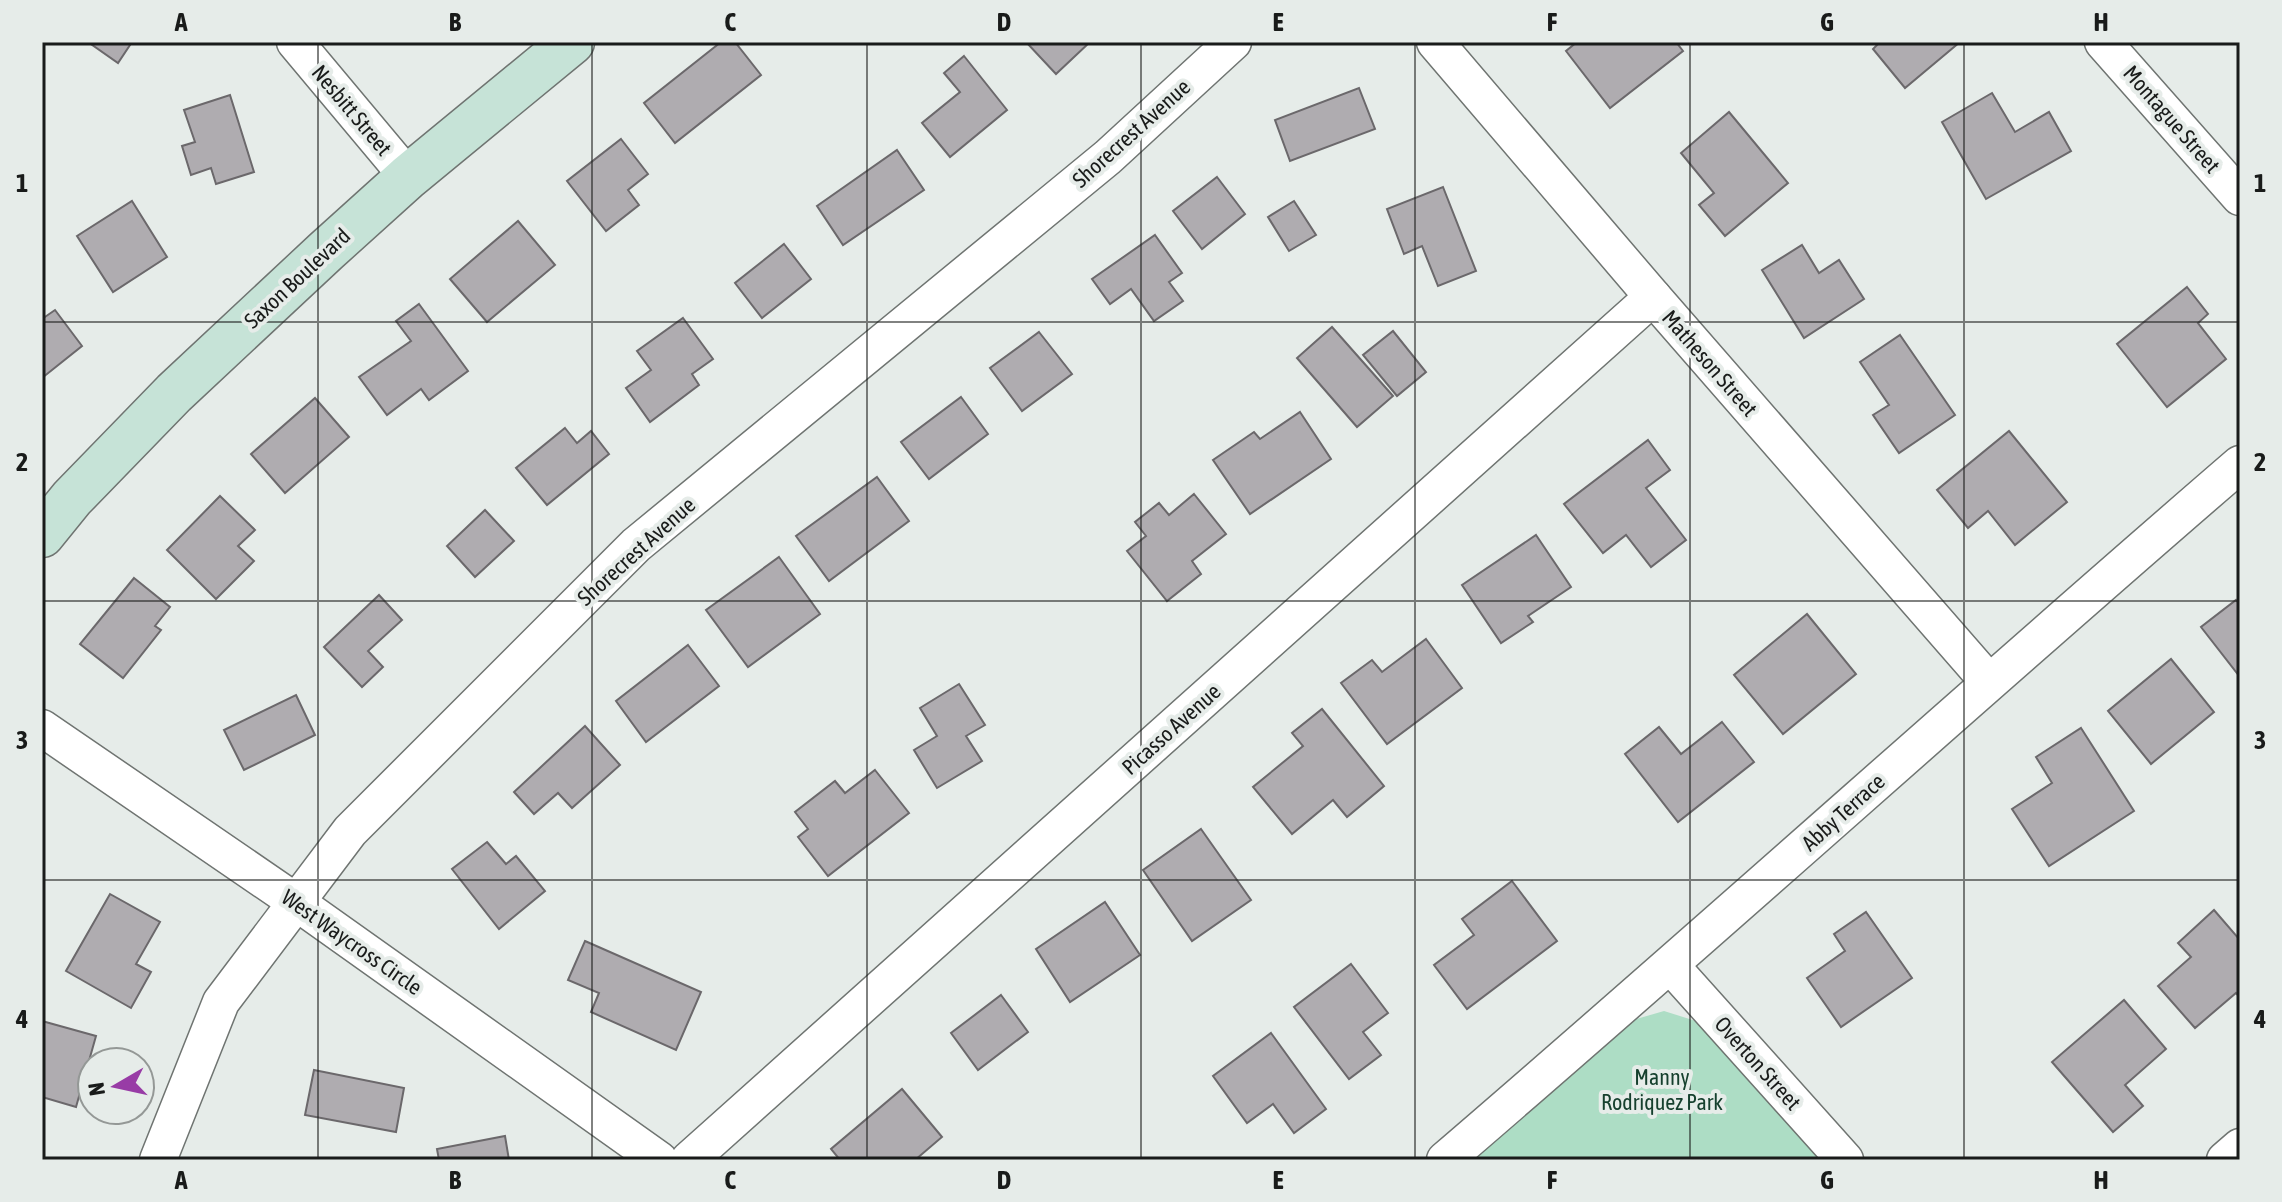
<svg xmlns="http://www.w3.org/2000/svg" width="2282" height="1202" viewBox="0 0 2282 1202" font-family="'Asap Condensed',sans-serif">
<rect width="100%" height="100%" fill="#e6ece9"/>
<polygon fill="#adddc5" points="1664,1011 1699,1022 1822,1160 1472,1160 1633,1020"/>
<g fill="#afacb0" stroke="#6b686b" stroke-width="2">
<polygon points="88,42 132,42 118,63"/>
<polygon points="721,42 735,42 761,75 675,143 644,103"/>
<polygon points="1026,42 1090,42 1056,74"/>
<polygon points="1577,42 1676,42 1683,51 1610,108 1566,51"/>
<polygon points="1880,42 1960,42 1905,88 1873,49"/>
<polygon points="964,56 1007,110 950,157 922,123 960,92 944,73"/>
<polygon points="1359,88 1375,129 1290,161 1275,120"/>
<polygon points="1992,93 2015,132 2049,112 2071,151 1986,199 1942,122"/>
<polygon points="230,95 254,172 216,184 211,168 191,175 182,146 195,142 184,110"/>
<polygon points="1729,112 1788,183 1725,236 1699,205 1714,193 1681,153"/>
<polygon points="621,139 648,174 628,190 639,205 606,231 567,181"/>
<polygon points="897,150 924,190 843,245 817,206"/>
<polygon points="1217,177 1245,214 1202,249 1173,211"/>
<polygon points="1443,187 1476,271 1438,286 1422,246 1404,254 1387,209"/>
<polygon points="132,201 167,257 113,292 77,236"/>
<polygon points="1294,201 1316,235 1289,251 1268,217"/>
<polygon points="518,221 555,265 487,322 450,279"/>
<polygon points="1155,235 1182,273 1169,282 1183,301 1154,321 1131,289 1110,304 1092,279"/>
<polygon points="784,244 811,279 762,318 735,283"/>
<polygon points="1802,245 1819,273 1839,260 1864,299 1804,338 1762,270"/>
<polygon points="2187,287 2208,314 2198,323 2226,359 2167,407 2117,344"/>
<polygon points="419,304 468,371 429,400 421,389 387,415 359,377 411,341 396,321"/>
<polygon points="55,310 82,346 42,378 42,319"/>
<polygon points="683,318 713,359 692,374 699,385 650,422 626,388 651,370 637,351"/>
<polygon points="1332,327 1393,396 1357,427 1297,358"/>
<polygon points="1393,331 1426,372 1397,396 1363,355"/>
<polygon points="1039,332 1072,374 1022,411 990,368"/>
<polygon points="1900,335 1955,415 1899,453 1873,415 1889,405 1860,362"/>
<polygon points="961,397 988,434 929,479 901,442"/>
<polygon points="315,398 349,437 285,493 251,454"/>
<polygon points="1300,412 1331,459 1250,514 1213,460 1254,432 1260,439"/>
<polygon points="565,428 577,443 591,431 609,454 547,505 516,468"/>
<polygon points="2009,431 2067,502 2015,545 1988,511 1968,528 1937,490"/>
<polygon points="1648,440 1670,470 1646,488 1686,540 1651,567 1626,535 1603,553 1564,504"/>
<polygon points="877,477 909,521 829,581 796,536"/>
<polygon points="1194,494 1226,534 1192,561 1201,574 1167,601 1127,551 1146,536 1135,522 1159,503 1169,515"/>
<polygon points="220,496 255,530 238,546 254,561 216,599 167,550"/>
<polygon points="485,510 514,541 475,577 447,546"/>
<polygon points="1536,535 1571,587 1528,616 1533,622 1501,643 1462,585"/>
<polygon points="779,557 820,614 748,667 706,610"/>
<polygon points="134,578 170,607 155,626 161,630 123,678 80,644"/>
<polygon points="379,595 402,620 368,651 383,667 362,687 324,647"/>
<polygon points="2236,600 2240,605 2240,677 2201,627"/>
<polygon points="1807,614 1856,674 1783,734 1734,675"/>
<polygon points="1426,639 1462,688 1387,744 1341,683 1372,660 1382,672"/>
<polygon points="688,645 719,686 646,742 616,701"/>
<polygon points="2171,659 2214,712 2151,764 2108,711"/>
<polygon points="959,684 985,725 966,736 982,761 937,788 914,750 937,736 920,708"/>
<polygon points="296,695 315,735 244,770 224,730"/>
<polygon points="1322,709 1384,786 1347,817 1333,800 1292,834 1253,787 1303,746 1292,733"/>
<polygon points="1722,722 1754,762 1678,822 1625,754 1659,727 1681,754"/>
<polygon points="585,726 620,765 572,808 558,793 534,814 514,792"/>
<polygon points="2081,728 2134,811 2049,866 2012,809 2052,783 2036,757"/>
<polygon points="875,770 909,813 828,876 798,837 808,829 795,812 835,781 845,793"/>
<polygon points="1201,829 1251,900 1192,941 1143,870"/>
<polygon points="487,842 506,864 516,856 545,891 499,929 452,869"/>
<polygon points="1512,881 1557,941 1467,1009 1434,965 1474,935 1462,919"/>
<polygon points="110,894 160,922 136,964 151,972 131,1008 66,971"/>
<polygon points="1105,902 1140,955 1070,1002 1036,949"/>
<polygon points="2214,910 2240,940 2240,998 2236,993 2195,1028 2158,986 2191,957 2178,943"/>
<polygon points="1866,912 1912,978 1841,1027 1807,978 1845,951 1834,934"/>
<polygon points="585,941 701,992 676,1050 591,1012 599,993 568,980"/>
<polygon points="1351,964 1388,1013 1363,1032 1381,1055 1349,1079 1294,1007"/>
<polygon points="1001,995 1028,1032 978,1070 951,1033"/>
<polygon points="2124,1000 2166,1049 2125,1085 2143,1106 2113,1132 2052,1062"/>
<polygon points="42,1021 96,1036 76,1107 42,1097"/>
<polygon points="1271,1033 1326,1109 1294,1133 1273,1104 1247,1123 1213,1076"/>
<polygon points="314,1070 404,1088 396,1132 305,1115"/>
<polygon points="902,1089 942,1137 915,1160 840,1160 831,1149"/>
<polygon points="505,1136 509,1160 439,1160 437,1149"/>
</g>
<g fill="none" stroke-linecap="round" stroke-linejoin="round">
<defs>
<g id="street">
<polyline points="295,42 408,177"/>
<polyline points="1435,42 1653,297 1988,681"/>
<polyline points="2103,42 2240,197"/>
<polyline points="42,728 296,902 659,1160"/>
<polyline points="1671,966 1845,1160"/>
<polyline points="158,1160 221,1002 350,831 636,545 1108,157 1233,42"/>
<polyline points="689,1160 1653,297"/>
<path d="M1445 1160C1712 931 1973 694 2240 464"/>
<polyline points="2225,1160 2240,1147"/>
</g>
<polyline id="secondary" points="42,535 72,498 174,393 326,251 408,177 572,42"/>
</defs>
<use href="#street" stroke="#6f7471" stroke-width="39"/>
<use href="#secondary" stroke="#6f7471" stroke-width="47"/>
<use href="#street" stroke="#fff" stroke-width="36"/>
<use href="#secondary" stroke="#c6e3d7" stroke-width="44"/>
</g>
<path fill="none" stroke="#191b1a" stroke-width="2" stroke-opacity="0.55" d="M318 42V1160M592 42V1160M867 42V1160M1141 42V1160M1415 42V1160M1690 42V1160M1964 42V1160M42 322H2240M42 601H2240M42 880H2240"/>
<g text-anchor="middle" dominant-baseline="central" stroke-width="8" stroke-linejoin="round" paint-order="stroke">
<g font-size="22" fill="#191b1a" stroke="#e6ece9">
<text transform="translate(352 110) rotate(50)">Nesbitt Street</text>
<text transform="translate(2172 119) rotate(49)">Montague Street</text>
<text transform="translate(1131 133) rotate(-42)">Shorecrest Avenue</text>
<text transform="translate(297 278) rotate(-43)">Saxon Boulevard</text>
<text transform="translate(1710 363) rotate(49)">Matheson Street</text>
<text transform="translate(636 551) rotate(-42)">Shorecrest Avenue</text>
<text transform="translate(1171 729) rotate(-42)">Picasso Avenue</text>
<text transform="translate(1843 812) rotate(-42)">Abby Terrace</text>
<text transform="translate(352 942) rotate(35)">West Waycross Circle</text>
<text transform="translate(1758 1063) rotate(48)">Overton Street</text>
</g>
<g font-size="22" fill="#16402e" stroke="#e6ece9">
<text x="1662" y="1077">Manny<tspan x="1662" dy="25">Rodriquez Park</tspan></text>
</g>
</g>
<rect width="2282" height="1202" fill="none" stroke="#e6ece9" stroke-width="88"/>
<g transform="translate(116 1086) rotate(261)"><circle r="38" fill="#e6ece9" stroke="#949896" stroke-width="2"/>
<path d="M0-6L14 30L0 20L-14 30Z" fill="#983ca6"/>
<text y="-12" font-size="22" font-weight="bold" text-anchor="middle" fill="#191b1a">N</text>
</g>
<rect x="44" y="44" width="2194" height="1114" fill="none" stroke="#191b1a" stroke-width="3"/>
<g font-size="26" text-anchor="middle" font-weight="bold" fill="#191b1a">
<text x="181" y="31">A</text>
<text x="455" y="31">B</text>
<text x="730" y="31">C</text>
<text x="1004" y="31">D</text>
<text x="1278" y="31">E</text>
<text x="1552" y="31">F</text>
<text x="1827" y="31">G</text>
<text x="2101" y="31">H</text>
<text x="22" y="192">1</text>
<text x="2260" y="192">1</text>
<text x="22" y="471">2</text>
<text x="2260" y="471">2</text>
<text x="22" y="749">3</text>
<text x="2260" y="749">3</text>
<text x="22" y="1028">4</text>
<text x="2260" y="1028">4</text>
<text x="181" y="1189">A</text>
<text x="455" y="1189">B</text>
<text x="730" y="1189">C</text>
<text x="1004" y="1189">D</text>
<text x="1278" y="1189">E</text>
<text x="1552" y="1189">F</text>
<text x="1827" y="1189">G</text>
<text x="2101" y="1189">H</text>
</g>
</svg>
